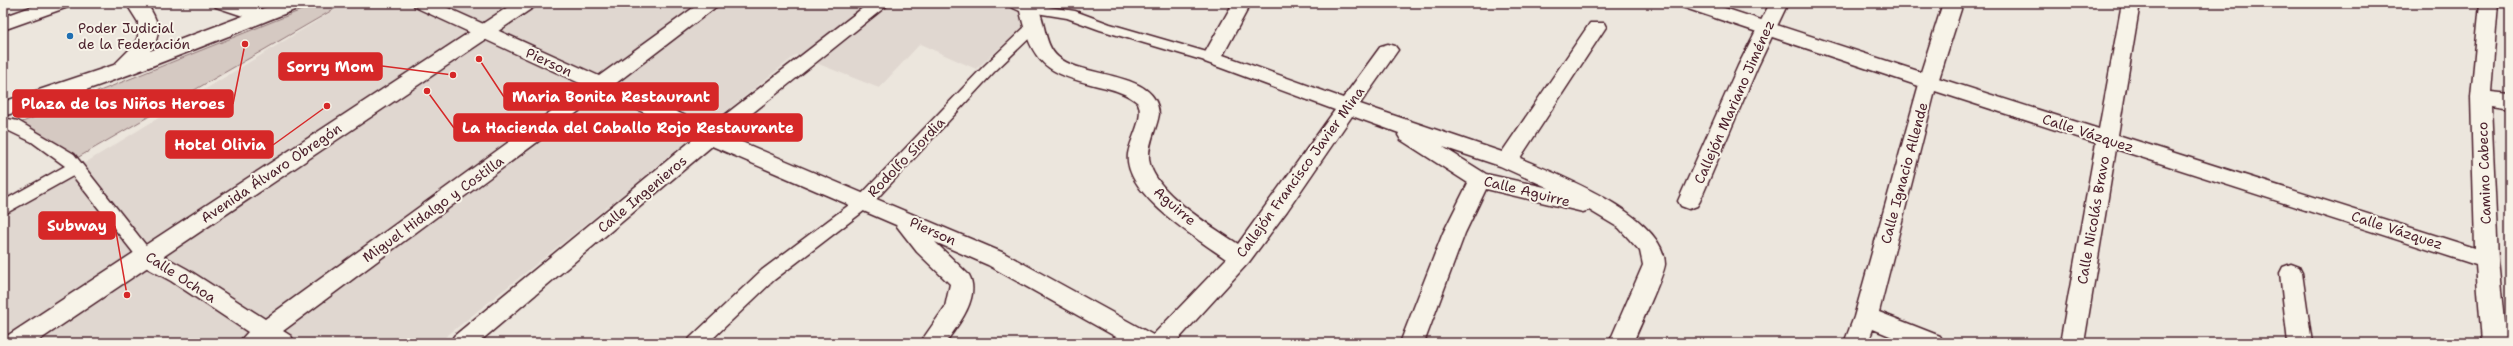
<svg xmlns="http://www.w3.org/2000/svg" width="2513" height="346" viewBox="0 0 2513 346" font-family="'Shantell Sans',sans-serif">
<rect width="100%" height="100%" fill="#ece6dd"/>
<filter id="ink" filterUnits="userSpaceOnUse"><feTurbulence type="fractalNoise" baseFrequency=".025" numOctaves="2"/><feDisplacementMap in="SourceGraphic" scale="8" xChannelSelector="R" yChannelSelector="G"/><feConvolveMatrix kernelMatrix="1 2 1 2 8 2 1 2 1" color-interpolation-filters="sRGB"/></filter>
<g filter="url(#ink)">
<polygon fill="#e0d7d0" points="346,3 1050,3 976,69 920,44 879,88 796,55 438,343 3,343 3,189 23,201"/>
<polygon fill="#d5c9c2" stroke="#907476" points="319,3 343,4 77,158 20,123"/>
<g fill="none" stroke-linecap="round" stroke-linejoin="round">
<defs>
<g id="pedestrian">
<polygon points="1029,4 1075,11 1110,24 1217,55 1219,58 1212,63 1100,30 1067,18 1024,11 1022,8 1024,5"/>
<polygon points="1033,22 1040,27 1038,30 994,72 869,207 774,280 708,343 687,343 690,338 762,270 857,199 984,66 1028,24"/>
<polygon points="3,118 18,121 74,154 152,253 154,257 152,261 146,263 140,261 73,176 3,215 3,201 65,166 32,142 3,128"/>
</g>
<g id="minor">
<path d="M413 3H437L599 76 700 3H721L615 84 706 125 708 128 869 3H890L725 135 1004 253 1153 335 1226 259C1198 239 1123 194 1128 154 1130 139 1145 118 1138 103 1127 93 1112 89 1098 86 1047 73 1032 65 1020 11L1011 7 1009 3 1036 4C1046 20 1043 44 1058 57 1084 79 1157 70 1159 114 1157 128 1148 143 1149 158 1151 191 1213 227 1238 244L1335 110 1205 62 1202 58 1233 3H1251L1223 55 1343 98 1381 46 1388 44 1395 46 1398 50 1360 104 1502 152 1590 23H1604L1606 27 1520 158C1558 175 1664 215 1665 264 1665 273 1638 330 1633 343H1609L1643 265 1640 251 1619 228 1589 210 1583 212 1486 189 1465 233 1424 343H1400L1443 233 1468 183 1401 140 1398 135 1399 133 1352 116 1287 211 1249 262 1175 343H1127L988 265 935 242 969 275C981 297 958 326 945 343H920L945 307 950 284 917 252 896 225 712 146 478 343H450L454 336 697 136 602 94 283 331 291 336 295 343H238L248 332 171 281 138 263 135 257 138 251 146 249 154 251 187 269 265 319 586 86 415 7ZM1443 147 1500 166 1549 188 1486 174Z"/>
<polygon points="1770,3 1788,3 1758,66 1700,201 1697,206 1689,209 1681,206 1678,201 1738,66"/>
<polygon points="2122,3 2140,3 2118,135 2475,248 2471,97 2480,3 2498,3 2491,92 2510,94 2510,108 2491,105 2498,260 2506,343 2482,343 2476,265 2116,149 2084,343 2060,343 2096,143 1935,91 1879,312 1940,336 1944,343 1907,343 1873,329 1868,343 1844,343 1854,317 1921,77 1928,76 1935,77 2099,129"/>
<polygon points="2291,264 2299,267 2302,273 2312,343 2288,343 2280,273 2283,267"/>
</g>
<g id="tertiary">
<polygon points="514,3 537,3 534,7 35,343 4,343 7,336"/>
<polygon points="1679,3 1709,3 1921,72 1943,3 1963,3 1938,82 1935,87 1928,89 1682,7"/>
</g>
<g id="trunk">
<polygon points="42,3 71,3 68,7 3,30 3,17"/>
<path d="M126 3H146C158 19 163 34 150 51L243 16 216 7 213 3H243L261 9 277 3H305L302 7C204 45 105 88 3 116V102L114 65 133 46 138 37V22Z"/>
</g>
</defs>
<use href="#pedestrian" stroke="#4a1f2b" stroke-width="3"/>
<use href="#minor" stroke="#4a1f2b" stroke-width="3"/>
<use href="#tertiary" stroke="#4a1f2b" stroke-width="3"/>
<use href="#trunk" stroke="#4a1f2b" stroke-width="3"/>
<use href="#pedestrian" fill="#f7f3e8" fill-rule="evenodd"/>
<use href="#minor" fill="#f7f3e8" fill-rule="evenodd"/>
<use href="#tertiary" fill="#f7f3e8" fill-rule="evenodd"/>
<use href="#trunk" fill="#f7f3e8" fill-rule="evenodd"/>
</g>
</g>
<circle fill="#1f6fb2" stroke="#f7f3e8" stroke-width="1.5" cx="70" cy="36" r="4"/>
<g text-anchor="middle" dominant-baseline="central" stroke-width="4" stroke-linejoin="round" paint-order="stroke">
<g font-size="14" fill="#4a1f2b" stroke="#f7f3e8" text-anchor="start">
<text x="78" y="28">Poder Judicial<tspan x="78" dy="16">de la Federación</tspan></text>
</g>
<g font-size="14" fill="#4a1f2b" stroke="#f7f3e8">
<text transform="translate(549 62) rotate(25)">Pierson</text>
<text transform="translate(1734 102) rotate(-66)">Callejón Mariano Jiménez</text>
<text transform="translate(2088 133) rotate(18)">Calle Vázquez</text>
<text transform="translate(906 157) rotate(-46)">Rodolfo Siordia</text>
<text transform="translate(1300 172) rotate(-54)">Callejón Francisco Javier Mina</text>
<text transform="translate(271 173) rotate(-34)">Avenida Álvaro Obregón</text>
<text transform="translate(1904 173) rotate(-75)">Calle Ignacio Allende</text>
<text transform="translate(2484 173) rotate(-92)">Camino Cabeco</text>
<text transform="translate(1527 191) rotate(14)">Calle Aguirre</text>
<text transform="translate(642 194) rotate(-40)">Calle Ingenieros</text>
<text transform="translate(1175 206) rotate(41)">Aguirre</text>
<text transform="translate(433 209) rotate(-36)">Miguel Hidalgo y Costilla</text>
<text transform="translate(2093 220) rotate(-80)">Calle Nicolás Bravo</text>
<text transform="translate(2397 230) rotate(18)">Calle Vázquez</text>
<text transform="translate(933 231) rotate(24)">Pierson</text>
<text transform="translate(181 277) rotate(33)">Calle Ochoa</text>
</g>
</g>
<path fill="none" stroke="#d62828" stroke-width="1.5" d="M453 75L382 66M479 59L504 97M245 44L233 104M427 91L454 128M327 106L273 145M127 295L115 226"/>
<g fill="#d62828" stroke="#f7f3e8" stroke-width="1.5">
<circle cx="453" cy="75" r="4"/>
<circle cx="479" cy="59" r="4"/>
<circle cx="245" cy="44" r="4"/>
<circle cx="427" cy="91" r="4"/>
<circle cx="327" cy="106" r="4"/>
<circle cx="127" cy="295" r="4"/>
</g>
<g fill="#d62828" stroke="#d62828" stroke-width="1.5">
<rect x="279" y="53" width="103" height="27" rx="4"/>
<rect x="504" y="83" width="214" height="27" rx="4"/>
<rect x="13" y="90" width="220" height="27" rx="4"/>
<rect x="454" y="114" width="348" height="27" rx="4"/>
<rect x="166" y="131" width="107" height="27" rx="4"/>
<rect x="39" y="212" width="76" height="27" rx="4"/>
</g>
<g font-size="15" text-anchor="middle" font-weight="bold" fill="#fff">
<text x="330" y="72">Sorry Mom</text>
<text x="611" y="102">Maria Bonita Restaurant</text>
<text x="123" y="109">Plaza de los Niños Heroes</text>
<text x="628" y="133">La Hacienda del Caballo Rojo Restaurante</text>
<text x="220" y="150">Hotel Olivia</text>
<text x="77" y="231">Subway</text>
</g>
<rect width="2513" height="346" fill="none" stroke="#f7f3e8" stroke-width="16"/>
<rect x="8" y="8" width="2497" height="330" fill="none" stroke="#4a1f2b" stroke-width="1.5" filter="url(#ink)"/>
</svg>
